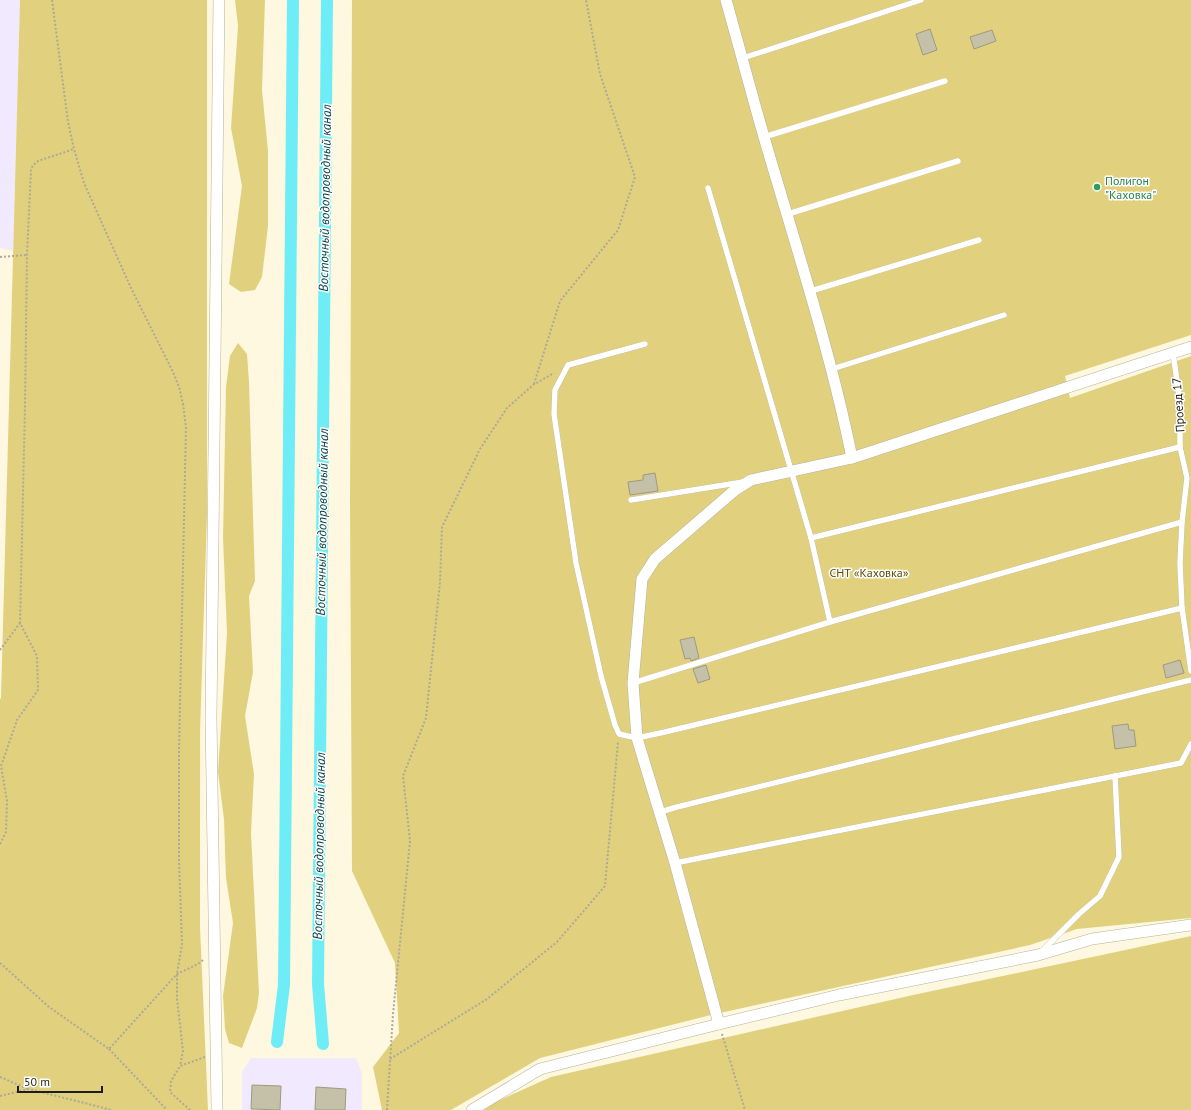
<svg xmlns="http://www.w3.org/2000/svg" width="1191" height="1110" viewBox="0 0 1191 1110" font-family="'PT Sans',sans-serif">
<rect width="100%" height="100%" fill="#fdf8df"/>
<g fill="#f1e9fe">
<polygon points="0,0 20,0 13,251 0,248"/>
<polygon points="251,1058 356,1058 362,1074 362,1110 242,1110 242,1072"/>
</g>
<g fill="#e1d17f">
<polygon points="20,0 207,0 207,515 200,731 200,927 208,1110 0,1110 0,699 1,698"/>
<polygon points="235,0 265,0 262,90 268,151 268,226 262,277 255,290 241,292 229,284 242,186 231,128 238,26"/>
<polygon points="352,0 1191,0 1191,335 1065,376 1070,398 1191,356 1191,918 1077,929 1030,945 711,1015 540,1058 451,1110 382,1110 373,1067 399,1033 395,963 352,871 350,502"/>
<polygon points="238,343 247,354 249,382 255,581 249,596 253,672 245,716 254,774 251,833 259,993 257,1008 242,1048 229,1043 225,1029 223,996 233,923 226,878 224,819 218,772 227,633 223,538 226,387 230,356"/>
<polygon points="1191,936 1191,1110 482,1110 493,1103 551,1077 913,995"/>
</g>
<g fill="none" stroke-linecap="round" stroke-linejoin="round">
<g stroke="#6eedf7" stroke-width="12">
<polyline points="277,1042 284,985 293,0"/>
<polyline points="323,1044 318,984 327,0"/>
</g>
</g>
<g fill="#c5c0a8" stroke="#9e9981">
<polygon points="930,29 937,50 923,55 916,34"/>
<polygon points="992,30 996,41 974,49 970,37"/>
<polygon points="655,473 658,491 630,495 628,482 643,480 643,475"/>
<polygon points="694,637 699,658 691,661 690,658 685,659 680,640"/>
<polygon points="1180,660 1184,673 1166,678 1163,665"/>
<polygon points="706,665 710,679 698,683 693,669"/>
<polygon points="1128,724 1129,730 1134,730 1136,746 1115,749 1112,726"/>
<polygon points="252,1085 281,1086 280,1110 251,1109"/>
<polygon points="316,1087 346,1089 345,1110 315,1110"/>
</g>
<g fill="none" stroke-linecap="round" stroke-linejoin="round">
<defs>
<g id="lane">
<polyline points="743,58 921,0"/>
<polyline points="764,137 945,81"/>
<polyline points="708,188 811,538 830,622"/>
<polyline points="788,214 958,161"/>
<polyline points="811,291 979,240"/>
<polyline points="645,344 568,365 555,390 554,414 576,563 601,676 615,725 619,734 637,738 665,732 1182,608"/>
<polyline points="1173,353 1180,402 1180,447 1187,478 1182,522 1180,563 1182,608 1191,671"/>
<polyline points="832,369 1004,315"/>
<polyline points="631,500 743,482"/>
<polyline points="811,538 1180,447"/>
<polyline points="633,683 830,622 1182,522"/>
<polyline points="660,812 677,807 1191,680"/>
<polyline points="675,863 1181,763 1191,744"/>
<polyline points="1041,952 1079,914 1100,896 1119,857 1115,776"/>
</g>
<g id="street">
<path d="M726 0C739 46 751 92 764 137 795 244 830 349 852 458"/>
<polyline points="719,1024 675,863 637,738 633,683 642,579 655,559 735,490 751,480 852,458 1191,347"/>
<polyline points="217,1110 211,718 219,0"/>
<polyline points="472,1110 540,1069 719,1024 839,995 1038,955 1092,939 1191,925"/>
</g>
</defs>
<use href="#lane" stroke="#b6b199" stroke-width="6"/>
<use href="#street" stroke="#b6b199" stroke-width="12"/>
<g stroke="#ada996" stroke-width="2" stroke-dasharray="2 2" stroke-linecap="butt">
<polyline points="52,0 68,122 74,149 84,183 131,288 173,372 179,387 183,404 186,427 179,750 179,861 182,944 177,974 177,999 183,1051 180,1066"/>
<polyline points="0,257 27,255"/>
<polyline points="534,384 560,301 618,230 635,177 600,74 586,0"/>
<polyline points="0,650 20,623"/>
<polyline points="0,844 6,832 7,801 1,766 17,720 38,690 37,656 20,623 25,406 27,255 31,170 33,165 38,161 74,149"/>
<polyline points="0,963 49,1007 109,1049 177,974 198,964 203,960"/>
<polyline points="722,1034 745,1110"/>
<polyline points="109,1049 167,1110"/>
<polyline points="390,1059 487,999 557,942 605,886 618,742"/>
<polyline points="0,1077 28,1089"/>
<polyline points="0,1096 29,1089 112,1110"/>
<polyline points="190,1110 170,1092 171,1081 180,1066 205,1057"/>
<polyline points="387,1110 393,1014 410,841 403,776 426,718 440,582 442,527 480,449 507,408 533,385 554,373"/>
</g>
<use href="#lane" stroke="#fff" stroke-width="5.5"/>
<use href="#street" stroke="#fff" stroke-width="11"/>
</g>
<circle fill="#2e9e5b" stroke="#fff" stroke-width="1.5" cx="1097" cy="187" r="4"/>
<g text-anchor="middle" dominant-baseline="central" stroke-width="3" stroke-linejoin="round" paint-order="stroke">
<g font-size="12" fill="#27864d" stroke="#fff" text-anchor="start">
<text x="1105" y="180">Полигон<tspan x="1105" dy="14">"Каховка"</tspan></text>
</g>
<g font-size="12" fill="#1f1e14" stroke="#fff">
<text transform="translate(1178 405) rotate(-94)">Проезд 17</text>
</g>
<g font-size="12" fill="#594c01" stroke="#fff">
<text x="869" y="572">СНТ «Каховка»</text>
</g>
<g font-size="13" font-style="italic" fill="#003e42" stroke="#fff">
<text transform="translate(325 198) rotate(-89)">Восточный водопроводный канал</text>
<text transform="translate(322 522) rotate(-89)">Восточный водопроводный канал</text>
<text transform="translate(319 846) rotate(-89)">Восточный водопроводный канал</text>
</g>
</g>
<path d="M18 1086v6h84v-6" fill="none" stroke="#1f1e14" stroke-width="2"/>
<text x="24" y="1086" font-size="12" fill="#1f1e14" stroke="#ffffff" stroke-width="3" paint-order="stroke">50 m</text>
</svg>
